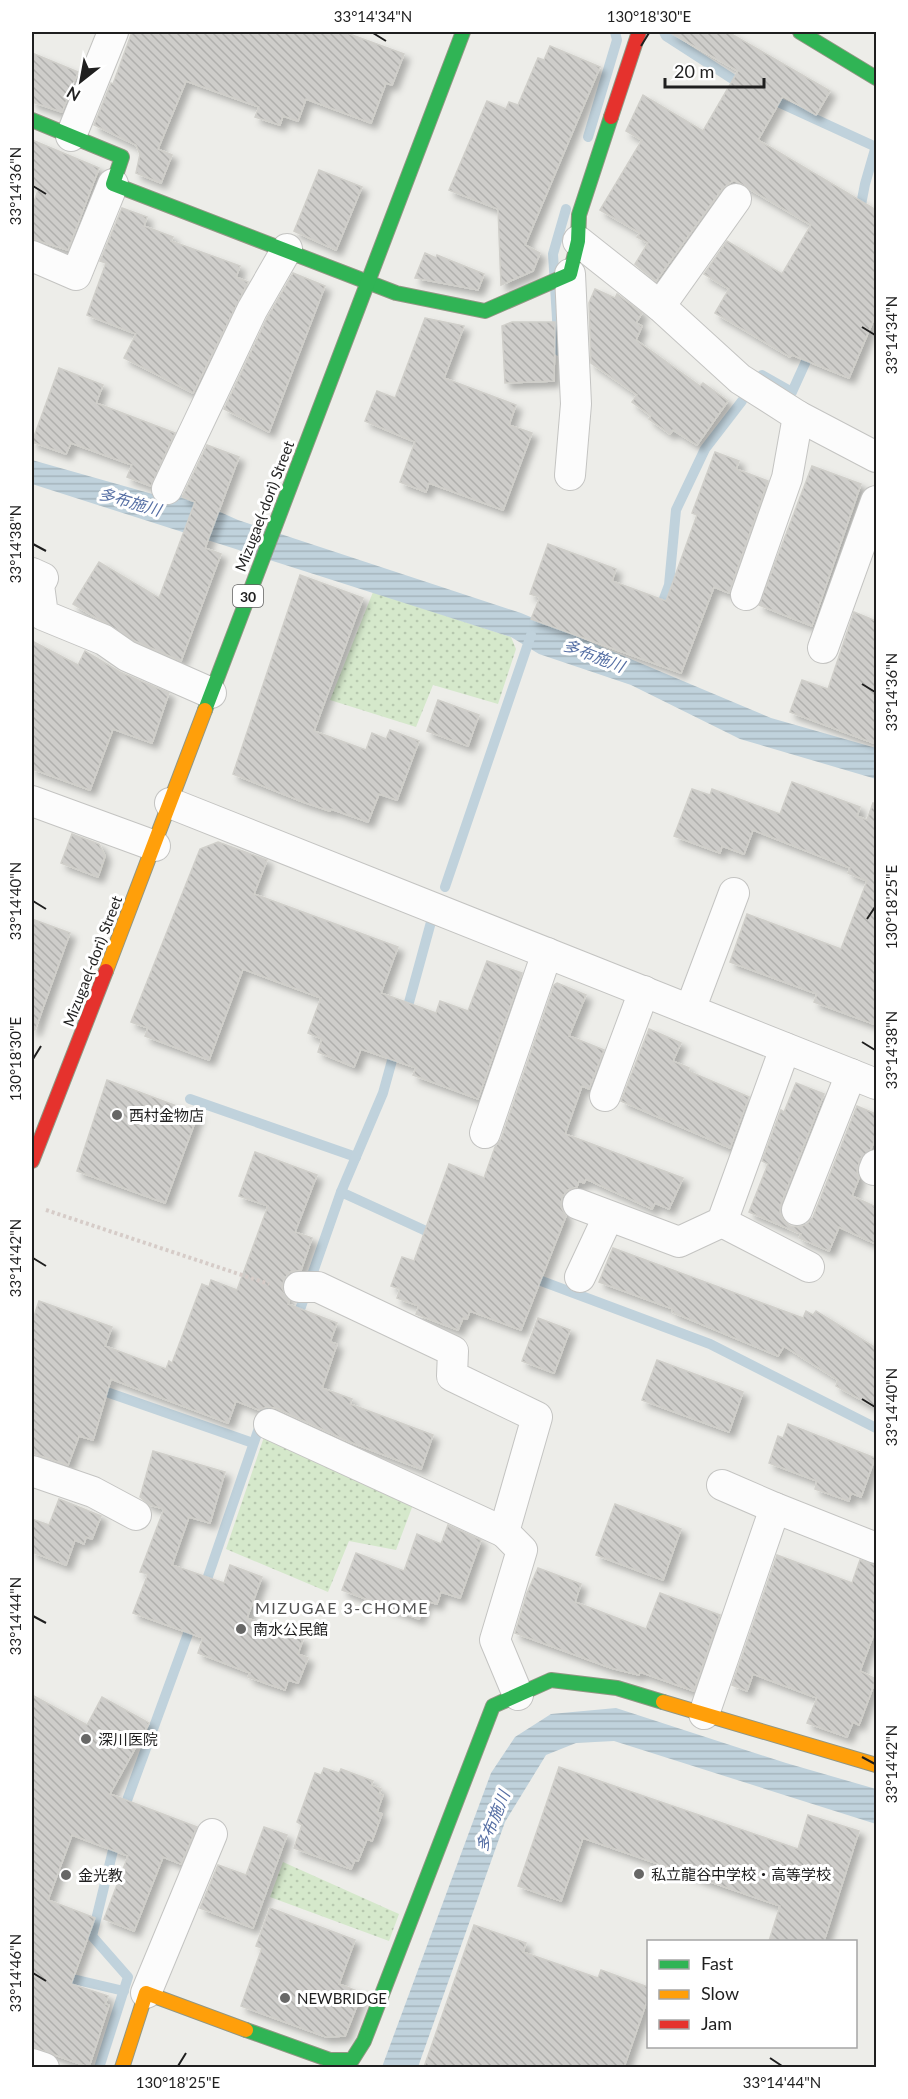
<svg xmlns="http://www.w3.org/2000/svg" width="908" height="2099" viewBox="0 0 908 2099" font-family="Lato,'Noto Sans JP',sans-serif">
<defs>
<pattern id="grass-dots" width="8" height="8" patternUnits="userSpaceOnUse" patternTransform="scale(1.5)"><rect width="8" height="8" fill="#d5e8cb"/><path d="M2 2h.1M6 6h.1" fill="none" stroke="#b6c7ae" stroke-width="1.8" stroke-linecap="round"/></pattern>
<pattern id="water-rules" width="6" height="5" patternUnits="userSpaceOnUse" patternTransform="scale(1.5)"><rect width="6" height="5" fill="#c0d2dc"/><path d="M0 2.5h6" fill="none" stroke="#a5b4bc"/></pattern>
<pattern id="building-back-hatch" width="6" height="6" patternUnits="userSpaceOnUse" patternTransform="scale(1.5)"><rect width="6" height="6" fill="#cecdca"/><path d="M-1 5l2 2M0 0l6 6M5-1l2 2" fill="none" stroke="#b0b0ad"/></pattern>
<filter id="shadow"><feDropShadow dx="5.5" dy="5.5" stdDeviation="3" flood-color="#0004"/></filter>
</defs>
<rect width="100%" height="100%" fill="#edede9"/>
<g fill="url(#grass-dots)">
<polygon points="373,592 511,637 516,649 498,704 433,685 416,727 330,700"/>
<polygon points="266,1431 414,1502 396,1550 349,1541 328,1592 226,1549"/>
<polygon points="283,1862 399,1914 389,1941 270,1897"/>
</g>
<g fill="url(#water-rules)">
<polygon points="32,460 170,499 177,493 238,520 521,613 771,718 876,748 876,779 740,739 631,685 539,654 511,637 32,484"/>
<polygon points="616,1708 786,1763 876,1789 876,1824 614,1741 576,1743 546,1755 505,1822 418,2067 382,2067 491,1773 515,1737 551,1714"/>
</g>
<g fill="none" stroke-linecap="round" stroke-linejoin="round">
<g stroke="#c0d2dc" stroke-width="10">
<polyline points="664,32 666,36 745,87"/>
<polyline points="767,97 876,147"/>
<polyline points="588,137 617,40 615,32"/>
<polyline points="859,215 865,184 876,146"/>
<polyline points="559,351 553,254 566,209"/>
<polyline points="762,375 792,392 812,348"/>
<polyline points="659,612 669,585 676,510 705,449 742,401"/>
<polyline points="445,887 531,635"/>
<polyline points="405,1017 431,922"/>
<polyline points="190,1099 356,1157"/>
<polyline points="341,1192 437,1236"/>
<polyline points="528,1276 710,1344 876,1428"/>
<polyline points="296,1321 341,1192 383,1093 396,1046"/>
<polyline points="95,1388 253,1443"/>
<polyline points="203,1591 270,1396"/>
<polyline points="122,1814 193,1620"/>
<polyline points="60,1976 124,1991"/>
<polyline points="99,2068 128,1977 92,1936 116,1838"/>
</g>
</g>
<g fill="url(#building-back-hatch)" stroke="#d0cfca" stroke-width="1.5" filter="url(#shadow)">
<polygon points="132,32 344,32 404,54 392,85 386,83 371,123 306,99 298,121 283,116 280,125 255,117 259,107 186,81 158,149 172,155 161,183 136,173 140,154 136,145 94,125 111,83 113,84"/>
<polygon points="669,32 728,32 830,91 816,115 783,96 758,140 876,210 876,314 849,378 792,355 790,357 715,313 729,289 704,274 727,241 782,274 811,225 734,180 722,189 656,281 635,264 648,243 637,237 640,233 600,210 642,140 626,131 643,95 703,131 738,71"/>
<polygon points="550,46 600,67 525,245 540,253 533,271 501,285 498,209 449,190 487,101 506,109 509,102 518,105 538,58 544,60"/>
<polygon points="32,53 78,72 62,112 32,102"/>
<polygon points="32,140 99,168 68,250 32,239 32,208 39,187 32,184"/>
<polygon points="319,170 362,187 336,250 294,231"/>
<polygon points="122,208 147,217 144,226 173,237 171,241 240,266 236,277 248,282 193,393 124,358 136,334 87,315 106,263 100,261"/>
<polygon points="425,253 436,258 437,255 484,274 478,290 415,278"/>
<polygon points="293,273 325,286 269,432 224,409 267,318"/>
<polygon points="595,289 615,298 617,294 642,313 636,323 642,326 636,340 700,386 703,383 728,401 697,445 673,430 670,434 649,419 651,416 632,402 637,395 591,363 589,303"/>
<polygon points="425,318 464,326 444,378 516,405 509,425 532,433 503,510 429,483 426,492 400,482 415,442 365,421 377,391 395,398"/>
<polygon points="512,322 555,322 554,381 505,383 502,326"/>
<polygon points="59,368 103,385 96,403 175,433 151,486 127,477 132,465 71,443 66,454 32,442"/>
<polygon points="207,445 239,457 205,548 221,554 181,661 135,641 73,604 99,562 159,598 195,502 182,497"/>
<polygon points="715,452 739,461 736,469 768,481 729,593 714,587 681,673 531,619 540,597 530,594 548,544 616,569 612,581 666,601 697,515 692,513"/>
<polygon points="812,466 861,484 812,626 759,605"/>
<polygon points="300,575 363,598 314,731 366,750 372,733 386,739 390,730 419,741 397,800 379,794 368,822 331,809 330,811 303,802 233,774"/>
<polygon points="854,612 876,621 876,744 790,712 802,680 828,689"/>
<polygon points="32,641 78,665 85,651 120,672 169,693 152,743 113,729 90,790 32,769"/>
<polygon points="438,700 479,715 468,746 427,731"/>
<polygon points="792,782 860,807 857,816 867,820 873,803 876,804 876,1025 814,1002 817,994 730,962 747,914 841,949 867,881 848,873 850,868 753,830 744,854 722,846 720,853 674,836 692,789 710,795 712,789 780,814"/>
<polygon points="72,834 99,844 105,856 98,877 61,863"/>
<polygon points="218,842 267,860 254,894 398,947 381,993 436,1013 440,1001 468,1011 487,961 522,973 478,1099 413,1075 416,1068 361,1049 354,1067 318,1052 322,1039 308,1033 321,998 243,969 209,1060 145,1036 148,1028 131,1022 200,849"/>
<polygon points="32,919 70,933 35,1030 32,1030"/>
<polygon points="557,983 586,995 569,1036 604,1050 589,1089 582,1086 565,1134 683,1178 669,1209 655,1203 652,1209 586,1179 584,1183 579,1181 577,1187 568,1190 562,1197 561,1207 566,1216 521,1330 470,1311 467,1319 463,1318 458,1330 416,1314 419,1306 397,1298 400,1289 391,1286 402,1257 414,1261 449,1164 484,1178 495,1147 501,1139 554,985"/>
<polygon points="649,1029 681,1043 673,1061 689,1068 688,1071 749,1097 730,1148 621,1101"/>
<polygon points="107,1080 198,1114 165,1203 77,1171"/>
<polygon points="796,1083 824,1094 781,1204 780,1212 783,1220 790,1226 799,1227 807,1224 813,1217 857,1106 876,1114 876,1136 871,1149 860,1159 857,1172 859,1178 852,1196 876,1207 876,1244 839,1227 829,1251 799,1238 801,1234 749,1212 768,1164 762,1161 781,1110 784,1112"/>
<polygon points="255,1152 317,1175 295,1232 312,1238 301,1270 290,1272 284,1279 282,1288 289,1301 288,1304 337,1323 330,1342 337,1344 322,1388 352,1399 350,1404 433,1435 421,1469 350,1442 276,1408 267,1407 259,1410 236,1401 228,1423 111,1379 93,1440 79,1436 68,1465 32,1453 32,1322 39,1301 112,1327 105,1346 166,1369 169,1361 172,1363 202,1284 209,1287 211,1280 237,1290 268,1206 239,1196"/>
<polygon points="613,1248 803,1318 806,1311 813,1315 816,1311 876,1348 876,1408 836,1386 838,1380 784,1346 778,1356 672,1312 673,1309 599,1282"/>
<polygon points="538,1318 570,1330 554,1373 522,1361"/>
<polygon points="657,1360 743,1392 729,1432 642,1400"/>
<polygon points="788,1424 875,1458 861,1497 851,1493 849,1501 815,1489 817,1481 769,1463 778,1436 783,1438"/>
<polygon points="153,1451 225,1472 210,1523 189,1517 172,1565 224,1583 230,1565 262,1577 247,1618 303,1639 298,1654 308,1658 298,1683 288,1680 285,1690 248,1677 250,1673 198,1653 203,1638 133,1613 148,1574 140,1572 164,1509 150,1505 140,1497"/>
<polygon points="59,1499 101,1516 92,1539 86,1537 84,1544 75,1540 66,1565 32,1552 32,1519 49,1525"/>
<polygon points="615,1504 681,1529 663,1580 596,1555"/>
<polygon points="448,1525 481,1540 460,1598 441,1592 437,1604 426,1601 419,1619 342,1590 356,1553 404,1571 417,1534 441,1544"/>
<polygon points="777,1555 852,1583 860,1560 876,1565 876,1628 860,1671 876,1679 859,1725 853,1722 847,1737 807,1723 817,1698 753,1674 747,1691 732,1685"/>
<polygon points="538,1568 581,1584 575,1602 646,1629 660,1593 720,1615 694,1691 640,1672 639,1675 611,1668 515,1633 527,1593"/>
<polygon points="32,1695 87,1725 102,1697 149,1723 110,1794 197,1827 181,1864 163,1857 134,1931 104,1919 128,1856 72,1835 48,1900 95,1918 71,1984 108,1996 105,2004 109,2005 89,2067 32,2047"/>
<polygon points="559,1767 798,1849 808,1815 859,1831 824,1941 769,1941 780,1906 583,1838 561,1901 518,1886"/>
<polygon points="324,1768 339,1773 341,1769 373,1781 371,1785 381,1789 379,1794 383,1795 377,1812 382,1814 372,1841 367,1839 358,1861 355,1860 351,1869 294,1848 302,1825 297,1822 315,1773 321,1775"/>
<polygon points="264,1827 287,1835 253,1928 200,1908 218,1865 246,1875"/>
<polygon points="270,1908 355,1940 339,1984 362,1993 345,2036 326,2037 241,2006 262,1948 256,1946"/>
<polygon points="474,1925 526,1943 523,1952 598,1978 601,1970 648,1987 648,1998 624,2067 424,2067"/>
</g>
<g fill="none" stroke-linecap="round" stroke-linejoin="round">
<defs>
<g id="street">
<polyline points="71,136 113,32"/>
<polyline points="578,241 660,306 740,379 798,416 876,457"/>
<polyline points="32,256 76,275 113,184"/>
<polyline points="660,306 736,199"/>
<polyline points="570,475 576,404 570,274"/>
<polyline points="167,489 252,310 287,249"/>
<polyline points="32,573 43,578 39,585 43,615 104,640 127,656 211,693"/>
<polyline points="746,595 787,478 798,416"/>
<polyline points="823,648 876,501"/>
<polyline points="32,801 155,846"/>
<polyline points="170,803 876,1084"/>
<polyline points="690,1010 734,893"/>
<polyline points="605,1096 644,991"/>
<polyline points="485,1133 547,953"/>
<polyline points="874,1170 876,1165"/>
<polyline points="578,1204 679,1242 722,1222 785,1048"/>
<polyline points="797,1210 851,1074"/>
<polyline points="722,1222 809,1267"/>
<polyline points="580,1277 608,1217"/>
<polyline points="299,1287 318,1287 453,1351 452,1376 537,1417 504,1532 522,1550 495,1640 518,1695"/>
<polyline points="269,1424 504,1532"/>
<polyline points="32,1471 93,1492 136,1515"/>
<polyline points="722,1485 775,1508"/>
<polyline points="704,1714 775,1508 876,1548"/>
<polyline points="146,1993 212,1834"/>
<polyline points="32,2064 44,2068"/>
</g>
<g id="fast">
<polyline points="800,32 876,78"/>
<polyline points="32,120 122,157 113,184 396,293 485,311 570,274 578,241 579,215 611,117"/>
<polyline points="205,710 463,32"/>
<polyline points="246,2030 330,2060 352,2060 364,2041 493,1706 551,1680 617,1688 663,1702"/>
</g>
<g id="slow">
<polyline points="106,971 205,710"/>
<polyline points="663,1702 876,1765"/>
<polyline points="122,2068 146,1993 246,2030"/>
</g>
<g id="jam">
<polyline points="611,117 639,32"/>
<polyline points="32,1161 106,971"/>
</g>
</defs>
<use href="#street" stroke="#c4c4c2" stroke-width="32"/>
<use href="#fast" stroke="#919683" stroke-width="16"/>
<use href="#slow" stroke="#919683" stroke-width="16"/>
<use href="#jam" stroke="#919683" stroke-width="16"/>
<polyline stroke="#d6ccc8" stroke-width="4" stroke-dasharray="3 3" stroke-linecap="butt" points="46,1210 269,1284"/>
<use href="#street" stroke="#fcfcfc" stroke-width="30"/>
<use href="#fast" stroke="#30b455" stroke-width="14"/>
<use href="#slow" stroke="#ff9f0a" stroke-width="14"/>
<use href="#jam" stroke="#e5322d" stroke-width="14"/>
</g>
<path fill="none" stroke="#1f1f1f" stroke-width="2" d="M373 33 386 41M641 46 649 33M33 186 46 194M862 327 875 335M33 544 46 551M862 684 875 692M33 901 46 909M867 919 875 907M862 1042 875 1050M33 1059 41 1046M33 1258 46 1266M862 1399 875 1407M33 1616 46 1623M862 1757 875 1764M33 1973 46 1981M770 2058 782 2066M178 2066 186 2053"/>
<g fill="#676766" stroke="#fff" stroke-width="2">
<circle cx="117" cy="1115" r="6"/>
<circle cx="241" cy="1629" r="6"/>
<circle cx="86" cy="1739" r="6"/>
<circle cx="639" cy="1874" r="6"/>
<circle cx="66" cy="1875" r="6"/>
<circle cx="285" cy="1998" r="6"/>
</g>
<g text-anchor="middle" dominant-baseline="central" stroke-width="6" stroke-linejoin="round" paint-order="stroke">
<rect fill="#fff" stroke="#626262" stroke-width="1.5" x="233" y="585" width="30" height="22" rx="4.5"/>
<g font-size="14" font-weight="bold" fill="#1f1f1f">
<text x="248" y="596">30</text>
</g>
<g font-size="15" fill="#1f1f1f" stroke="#fff">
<text transform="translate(264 506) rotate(-69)">Mizugae(-dori) Street</text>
<text transform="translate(92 961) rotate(-69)">Mizugae(-dori) Street</text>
</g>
<g font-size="15" fill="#1f1f1f" stroke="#fff" text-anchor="start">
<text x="129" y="1115">西村金物店</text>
<text x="253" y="1629">南水公民館</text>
<text x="98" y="1739">深川医院</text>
<text x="651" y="1874">私立龍谷中学校・高等学校</text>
<text x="78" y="1875">金光教</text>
<text x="297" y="1998">NEWBRIDGE</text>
</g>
<g font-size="16" font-style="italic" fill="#566fa4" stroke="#fff">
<text transform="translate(130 501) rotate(16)">多布施川</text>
<text transform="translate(594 655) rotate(21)">多布施川</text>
<text transform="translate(492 1821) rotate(-68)">多布施川</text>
</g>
<g font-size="16" letter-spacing="1.5" fill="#525252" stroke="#fff">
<text x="342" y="1607">MIZUGAE 3-CHOME</text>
</g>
</g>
<rect width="908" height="2099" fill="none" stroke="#ffffff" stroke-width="66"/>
<rect x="647" y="1940" width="210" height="108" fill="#ffffff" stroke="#a5a5a5" stroke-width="1.5"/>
<rect x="659" y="1960" width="30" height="9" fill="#30b455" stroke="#a5a5a5" stroke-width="1.5"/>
<text x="701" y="1970" font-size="18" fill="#1f1f1f">Fast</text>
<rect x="659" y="1990" width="30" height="9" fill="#ff9f0a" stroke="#a5a5a5" stroke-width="1.5"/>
<text x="701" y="2000" font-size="18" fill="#1f1f1f">Slow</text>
<rect x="659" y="2020" width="30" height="9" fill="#e5322d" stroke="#a5a5a5" stroke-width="1.5"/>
<text x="701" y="2030" font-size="18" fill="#1f1f1f">Jam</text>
<g transform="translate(81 81) rotate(211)" stroke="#ffffff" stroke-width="4.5" paint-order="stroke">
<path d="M0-4.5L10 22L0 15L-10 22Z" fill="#1f1f1f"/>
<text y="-9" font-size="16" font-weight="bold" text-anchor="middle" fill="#1f1f1f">N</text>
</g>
<path d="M665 78v9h99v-9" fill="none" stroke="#1f1f1f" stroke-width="3"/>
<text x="674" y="78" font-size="18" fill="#1f1f1f" stroke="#ffffff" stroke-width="4.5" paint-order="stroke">20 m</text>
<rect x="33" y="33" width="842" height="2033" fill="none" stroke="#1f1f1f" stroke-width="2"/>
<g font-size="15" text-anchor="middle" fill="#1f1f1f">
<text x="373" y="22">33°14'34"N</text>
<text x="649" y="22">130°18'30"E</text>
<text transform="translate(16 186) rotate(-90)" y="5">33°14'36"N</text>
<text transform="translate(892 335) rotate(-90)" y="5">33°14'34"N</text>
<text transform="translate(16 544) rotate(-90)" y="5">33°14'38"N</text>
<text transform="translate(892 692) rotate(-90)" y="5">33°14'36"N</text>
<text transform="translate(16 901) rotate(-90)" y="5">33°14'40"N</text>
<text transform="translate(892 907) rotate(-90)" y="5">130°18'25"E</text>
<text transform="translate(892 1050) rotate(-90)" y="5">33°14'38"N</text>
<text transform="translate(16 1059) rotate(-90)" y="5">130°18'30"E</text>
<text transform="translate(16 1258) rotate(-90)" y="5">33°14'42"N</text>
<text transform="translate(892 1407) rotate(-90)" y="5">33°14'40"N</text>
<text transform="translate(16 1616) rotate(-90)" y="5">33°14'44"N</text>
<text transform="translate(892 1764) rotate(-90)" y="5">33°14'42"N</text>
<text transform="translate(16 1973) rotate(-90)" y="5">33°14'46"N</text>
<text x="178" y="2088">130°18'25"E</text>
<text x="782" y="2088">33°14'44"N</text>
</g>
</svg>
